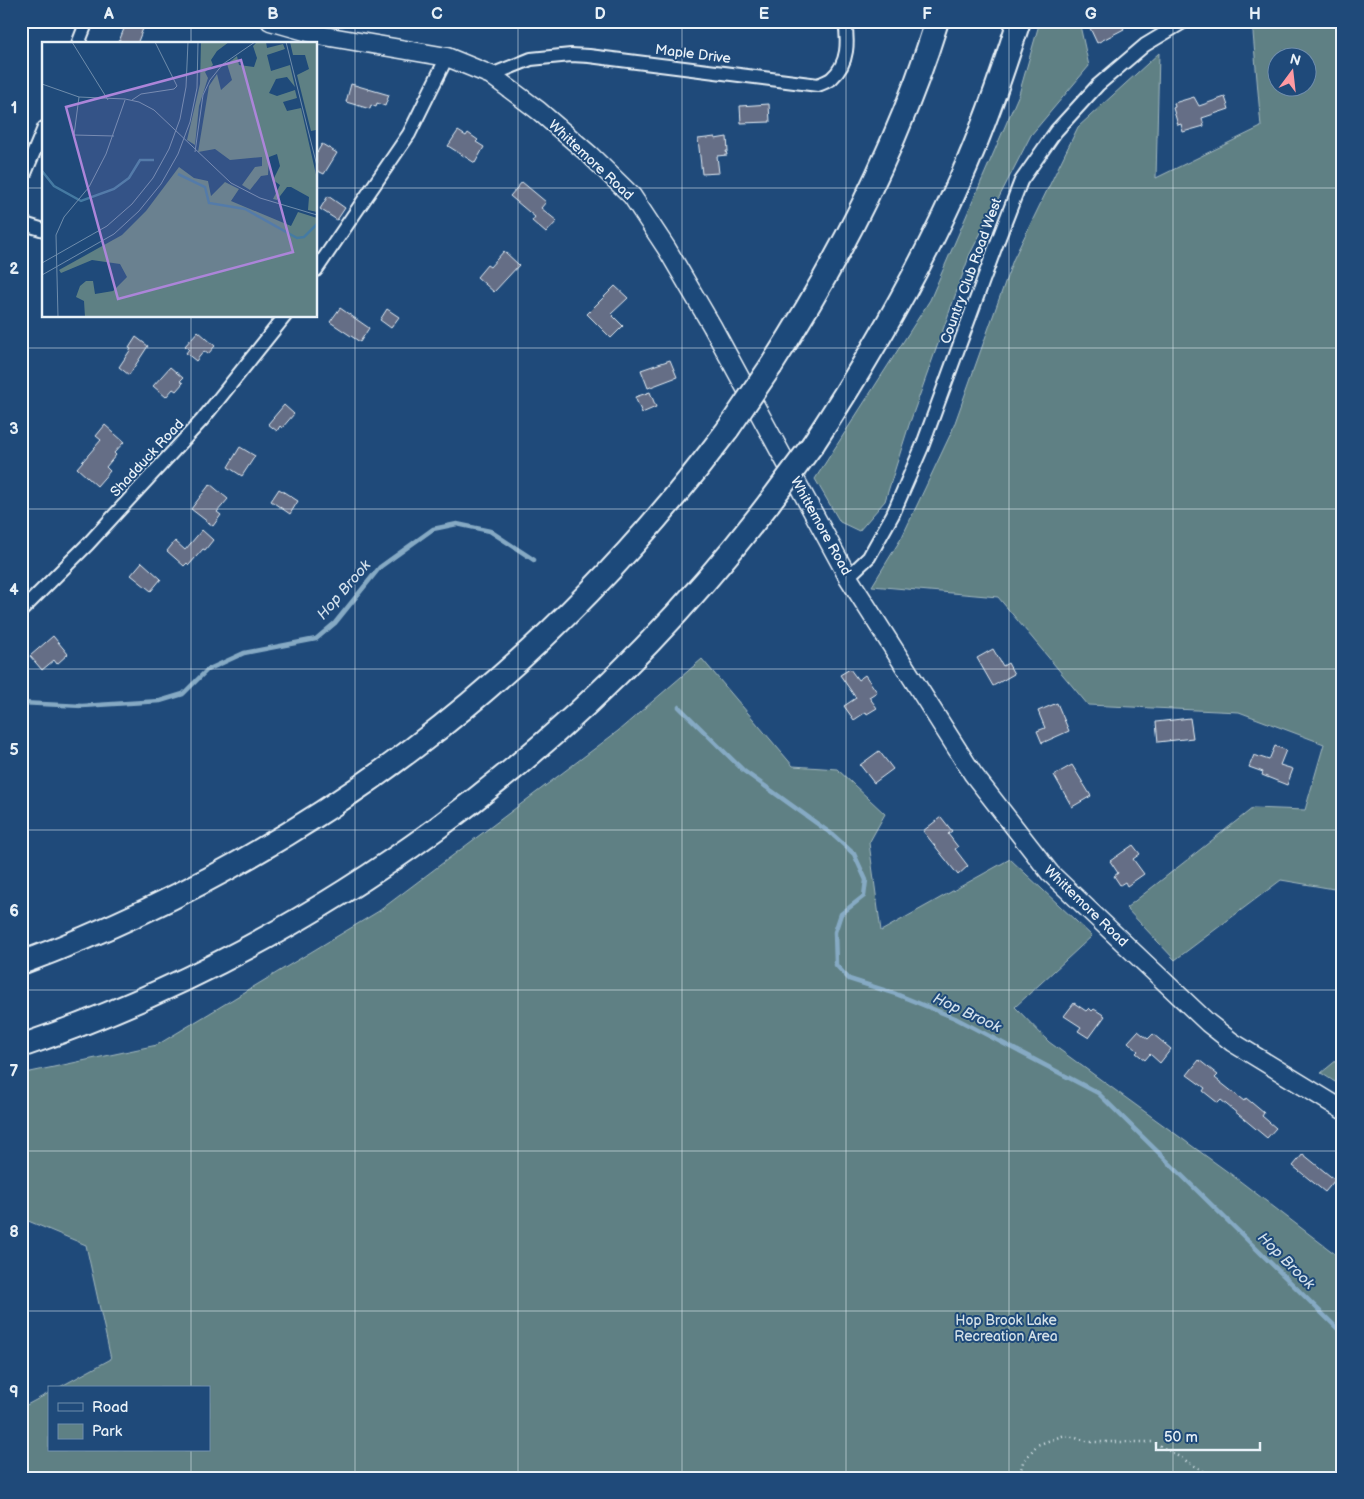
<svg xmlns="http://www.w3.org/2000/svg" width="1364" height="1499" viewBox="0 0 1364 1499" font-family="'Balsamiq Sans',sans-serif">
<rect width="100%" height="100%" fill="#1f4a7a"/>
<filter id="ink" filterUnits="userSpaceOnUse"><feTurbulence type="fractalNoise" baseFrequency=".02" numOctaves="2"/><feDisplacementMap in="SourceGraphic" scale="10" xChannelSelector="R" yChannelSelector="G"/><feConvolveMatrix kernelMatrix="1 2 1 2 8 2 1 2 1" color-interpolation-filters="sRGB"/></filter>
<g filter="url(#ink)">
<g fill="#5e8084" stroke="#a3b8be" fill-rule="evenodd">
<polygon points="1040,21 1079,21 1089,66 1031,135 970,254 909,425 885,501 859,531 840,522 815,479 930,300 1019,94"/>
<path d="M1252 21H1339V35L1343 37V862L1334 889 1281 880 1175 960 1126 908 1253 808 1305 810 1324 744 1239 712 1088 705 998 597 872 586 902 537 952 431 1013 260 1078 127 1159 53 1156 178 1261 127ZM1276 58H1306V88H1276Z"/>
<polygon points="702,659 793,766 837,769 885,814 869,843 881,931 1010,859 1092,936 1015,1007 1049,1042 1232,1175 1343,1260 1343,1478 21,1478 21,1408 49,1393 49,1450 209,1450 209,1388 58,1388 111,1359 86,1245 21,1218 21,1074 157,1045 379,911 618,731"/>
<polygon points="1343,1055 1343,1087 1321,1073"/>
</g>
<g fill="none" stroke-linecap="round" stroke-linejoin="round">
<g stroke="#86aac4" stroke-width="4.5">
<polyline points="21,703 82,706 160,701 183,694 207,670 244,653 316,639 335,623 380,567 433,529 457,524 490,531 534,560"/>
<polyline points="679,707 744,771 833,835 854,854 866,880 864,896 841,914 835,932 836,965 849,979 896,994 955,1018 1098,1093 1343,1334"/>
</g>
</g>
<g fill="#656e86" stroke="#e8f1f8">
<polygon points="127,21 144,26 137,44 118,44"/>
<polygon points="1099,21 1120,21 1124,29 1097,43 1089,26"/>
<polygon points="351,84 389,95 385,106 377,103 376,107 371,105 370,109 346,102"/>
<polygon points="1194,97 1199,106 1225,97 1229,109 1202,118 1204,126 1183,132 1181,124 1178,125 1173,108 1175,107 1174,103"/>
<polygon points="769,104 770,122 741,123 740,106"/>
<polygon points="458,131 466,136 468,133 478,140 476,142 484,147 475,163 448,146"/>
<polygon points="715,137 715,139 727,137 728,151 726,151 727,155 717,156 719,173 702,174 698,139"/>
<polygon points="322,144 337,153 324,174 316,170 316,154"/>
<polygon points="522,182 546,202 541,208 557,221 546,233 532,221 535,217 510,196"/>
<polygon points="328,196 345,208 337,220 320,209"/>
<polygon points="504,251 519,265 494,292 477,277 487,265 490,267"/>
<polygon points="615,286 628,298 611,314 623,326 611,338 587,314"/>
<polygon points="340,308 369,328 360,342 330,322"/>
<polygon points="387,309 399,317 391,328 380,320"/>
<polygon points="198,331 215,346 208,354 204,351 196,361 186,353 189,349 185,346"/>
<polygon points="136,337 148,346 129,375 119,367 131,349 129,348"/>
<polygon points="670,360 677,377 648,388 641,370"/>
<polygon points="170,367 183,378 180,381 183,383 176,391 173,389 166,397 153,386"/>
<polygon points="650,392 656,407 642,413 635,397"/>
<polygon points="284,405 294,414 282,428 280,426 277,431 268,424"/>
<polygon points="105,425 124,442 114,453 116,455 106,467 110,471 97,486 77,468 101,440 96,436"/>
<polygon points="240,447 255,456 242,476 228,467"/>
<polygon points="210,484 228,499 217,512 221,515 213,526 191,509"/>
<polygon points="279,489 298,501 290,514 271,501"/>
<polygon points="202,530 213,540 205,550 203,549 189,565 187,563 184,566 167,551 175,541 185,550"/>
<polygon points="142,562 161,579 151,591 131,575"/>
<polygon points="53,636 68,654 57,664 54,660 42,670 30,656"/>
<polygon points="993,649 1003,666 1008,663 1014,674 993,686 977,658"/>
<polygon points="850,669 858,680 865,675 877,692 869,697 877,708 867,714 866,712 854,720 844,706 856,698 840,675"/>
<polygon points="1057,703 1069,731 1042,743 1037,731 1045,728 1038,711"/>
<polygon points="1190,718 1193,738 1158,742 1156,722"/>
<polygon points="1275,746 1286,750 1280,765 1293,769 1287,785 1262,775 1263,772 1249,767 1254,755 1269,760"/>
<polygon points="879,751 893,769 874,783 860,765"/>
<polygon points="1072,765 1091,796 1072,807 1054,775"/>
<polygon points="941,817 952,831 948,834 958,847 955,849 968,866 958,875 923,831"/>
<polygon points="1133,845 1140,854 1133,859 1144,874 1127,886 1125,882 1120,885 1114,876 1118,873 1110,861"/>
<polygon points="1074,1003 1086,1011 1089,1008 1092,1011 1094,1009 1105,1016 1089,1038 1078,1031 1081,1027 1064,1016"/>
<polygon points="1138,1031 1148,1039 1153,1034 1171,1049 1160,1063 1150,1054 1145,1060 1136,1053 1138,1051 1128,1042"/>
<polygon points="1199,1060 1218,1075 1215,1078 1244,1101 1246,1098 1264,1113 1262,1116 1276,1128 1267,1138 1221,1100 1218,1103 1203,1091 1205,1088 1187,1075"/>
<polygon points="1303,1154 1335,1180 1325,1192 1293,1166"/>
</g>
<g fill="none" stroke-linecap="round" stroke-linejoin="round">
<defs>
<g id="street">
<polyline points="78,44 87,21"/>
<path d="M491 75 531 59 571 55 589 56 818 85C822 83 829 81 832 78 849 63 848 41 845 21"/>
<polyline points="21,183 44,128"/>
<polyline points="21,223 44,230"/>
<polyline points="316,270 409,134 447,57"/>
<polyline points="848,577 869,557 893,514 922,447 995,248 1021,181 1056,131 1098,85 1145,45 1185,21"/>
<polyline points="21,611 88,544 202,420 285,316"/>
</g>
<polyline id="secondary" points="270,21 319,35 447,57 491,75 539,111 590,155 632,196 667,249 712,326 848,577 973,774 1050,873 1208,1023 1232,1042 1343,1110"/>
<g id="highway">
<path d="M771 366C840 259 899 143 937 21"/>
<path d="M813 444C869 359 920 271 961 178 984 127 1002 74 1019 21"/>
<path d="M21 963C309 856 545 674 728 429"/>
<path d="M21 1046C317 946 580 750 769 503"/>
</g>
</defs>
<use href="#street" stroke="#e8f1f8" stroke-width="16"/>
<use href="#secondary" stroke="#e8f1f8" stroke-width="21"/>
<use href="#highway" stroke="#e8f1f8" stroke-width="26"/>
<polyline stroke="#e8f1f8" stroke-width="2.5" stroke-dasharray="1 4" stroke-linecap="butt" points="1019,1478 1023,1462 1037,1445 1065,1435 1090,1442 1154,1442 1215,1478"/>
<use href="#street" stroke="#1f4a7a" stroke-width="12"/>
<use href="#secondary" stroke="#1f4a7a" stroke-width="18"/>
<use href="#highway" stroke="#1f4a7a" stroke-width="22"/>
<defs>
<g id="highway-bridge">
<polyline points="728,429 771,366"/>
<polyline points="769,503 813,444"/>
</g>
</defs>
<use href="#highway-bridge" stroke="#e8f1f8" stroke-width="26" stroke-linecap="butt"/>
<use href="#highway-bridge" stroke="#1f4a7a" stroke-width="22"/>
</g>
</g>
<path fill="none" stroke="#e8f1f8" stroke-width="1" stroke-opacity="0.55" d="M191 21V44M355 21V1478M518 21V1478M682 21V1478M846 21V1478M1009 21V1478M1173 21V1478M21 188H44M316 188H1343M191 316V1388M21 348H1343M21 509H1343M21 669H1343M21 830H1343M21 990H1343M21 1151H1343M21 1311H1343M191 1450V1478"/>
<g text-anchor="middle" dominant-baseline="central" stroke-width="4" stroke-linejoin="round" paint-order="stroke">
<g font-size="14" fill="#e8f1f8" stroke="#1f4a7a">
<text transform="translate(693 54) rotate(7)">Maple Drive</text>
<text transform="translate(591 160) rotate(43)">Whittemore Road</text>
<text transform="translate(971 271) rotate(-70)">Country Club Road West</text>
<text transform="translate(147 458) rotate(-47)">Shadduck Road</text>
<text transform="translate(821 526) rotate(61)">Whittemore Road</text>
<text transform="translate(1086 906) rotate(44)">Whittemore Road</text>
</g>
<g font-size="14" fill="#d3e0e7" stroke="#1f4a7a">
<text x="1006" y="1320">Hop Brook Lake<tspan x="1006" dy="16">Recreation Area</tspan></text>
</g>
<g font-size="15" font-style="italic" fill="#d0dfeb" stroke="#1f4a7a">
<text transform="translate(344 590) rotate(-49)">Hop Brook</text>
<text transform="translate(967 1013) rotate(25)">Hop Brook</text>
<text transform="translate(1286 1261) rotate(45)">Hop Brook</text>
</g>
</g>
<g transform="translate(42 42)">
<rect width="275" height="275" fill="#1f4a7a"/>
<path d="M159 0H187L175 9 169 18 171 23 163 30 166 36 157 64 153 103 145 98 158 42ZM215 0H224L225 6 241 2 243 7 225 13 229 29 248 23 253 45 245 35 234 37 227 51 235 54 253 48 255 56 241 60 245 69 259 66 275 137V170L266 168 267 155 249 145H245L235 158 231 157 238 143 231 138 238 124 235 112 227 115 226 133 219 134 208 148 200 143 213 125 220 124V115L188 118 173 107 156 110 167 44 175 32 179 48 190 38 185 22 195 14 197 23 212 25 215 16 211 4ZM248 0H275V94L274 88 269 89 255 33 267 27 263 13H251ZM137 125 152 136 166 139 169 154 183 140 197 147 189 159 249 184 256 170 275 176V275H43L42 259 34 255 38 244 44 239H51L53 252 71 249 85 235 78 222 50 218 19 231 17 228 80 193 104 169Z" fill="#5e8084"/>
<path fill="none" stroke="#457aa2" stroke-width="2.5" d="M0 129 12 144 39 159 72 147 87 136 98 118H112M136 132 163 145 167 161 203 167 255 196 262 195 275 182"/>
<path fill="none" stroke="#6f8dac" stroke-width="1" d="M30 0 66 58M244 0 275 124M0 42 37 55 83 57 97 60 112 68 189 141 218 156 275 173M37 55 32 93 72 94M90 58 99 52 132 47 135 44 113 0M153 110 161 53 168 38 181 22 213 0M0 221 65 184 90 162 111 136 127 107 138 77 144 45 146 0M0 233 72 192 97 169 119 142 136 112 148 80 155 46 156 0M16 275 14 193 22 175 47 145 64 112 83 58"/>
<path fill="#ac85d9" fill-opacity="0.15" stroke="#ac85d9" stroke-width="2.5" d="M199 18 251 210 76 257 24 65Z"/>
<rect width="275" height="275" fill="none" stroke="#e8f1f8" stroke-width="2.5"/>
</g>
<rect width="1364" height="1499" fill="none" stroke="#1f4a7a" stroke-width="55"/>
<rect x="48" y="1386" width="162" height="65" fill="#1f4a7a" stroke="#6f8dac"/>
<rect x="58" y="1403" width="25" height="8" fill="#1f4a7a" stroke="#6f8dac"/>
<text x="92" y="1412" font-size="15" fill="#e8f1f8">Road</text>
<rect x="58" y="1424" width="25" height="15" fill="#5e8084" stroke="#6f8dac"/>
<text x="92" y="1436" font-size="15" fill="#e8f1f8">Park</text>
<g transform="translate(1292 72) rotate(15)"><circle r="24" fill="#1f4a7a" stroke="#6f8dac"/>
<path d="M0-4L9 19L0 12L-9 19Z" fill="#ff9aa2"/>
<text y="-8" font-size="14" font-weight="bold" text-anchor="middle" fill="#e8f1f8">N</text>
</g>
<path d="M1156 1442v8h104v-8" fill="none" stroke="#e8f1f8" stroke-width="2.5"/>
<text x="1164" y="1442" font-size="15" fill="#e8f1f8" stroke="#1f4a7a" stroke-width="4" paint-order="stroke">50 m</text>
<rect x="28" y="28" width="1308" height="1444" fill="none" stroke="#e8f1f8" stroke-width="2"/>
<g font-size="16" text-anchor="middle" font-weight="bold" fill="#e8f1f8">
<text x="109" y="19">A</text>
<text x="273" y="19">B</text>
<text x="437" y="19">C</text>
<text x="600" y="19">D</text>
<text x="764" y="19">E</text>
<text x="927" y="19">F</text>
<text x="1091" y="19">G</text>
<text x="1255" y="19">H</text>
<text x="14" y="113">1</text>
<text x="14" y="274">2</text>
<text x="14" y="434">3</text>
<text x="14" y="595">4</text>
<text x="14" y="755">5</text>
<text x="14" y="916">6</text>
<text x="14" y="1076">7</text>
<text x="14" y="1237">8</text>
<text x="14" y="1397">9</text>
</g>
</svg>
